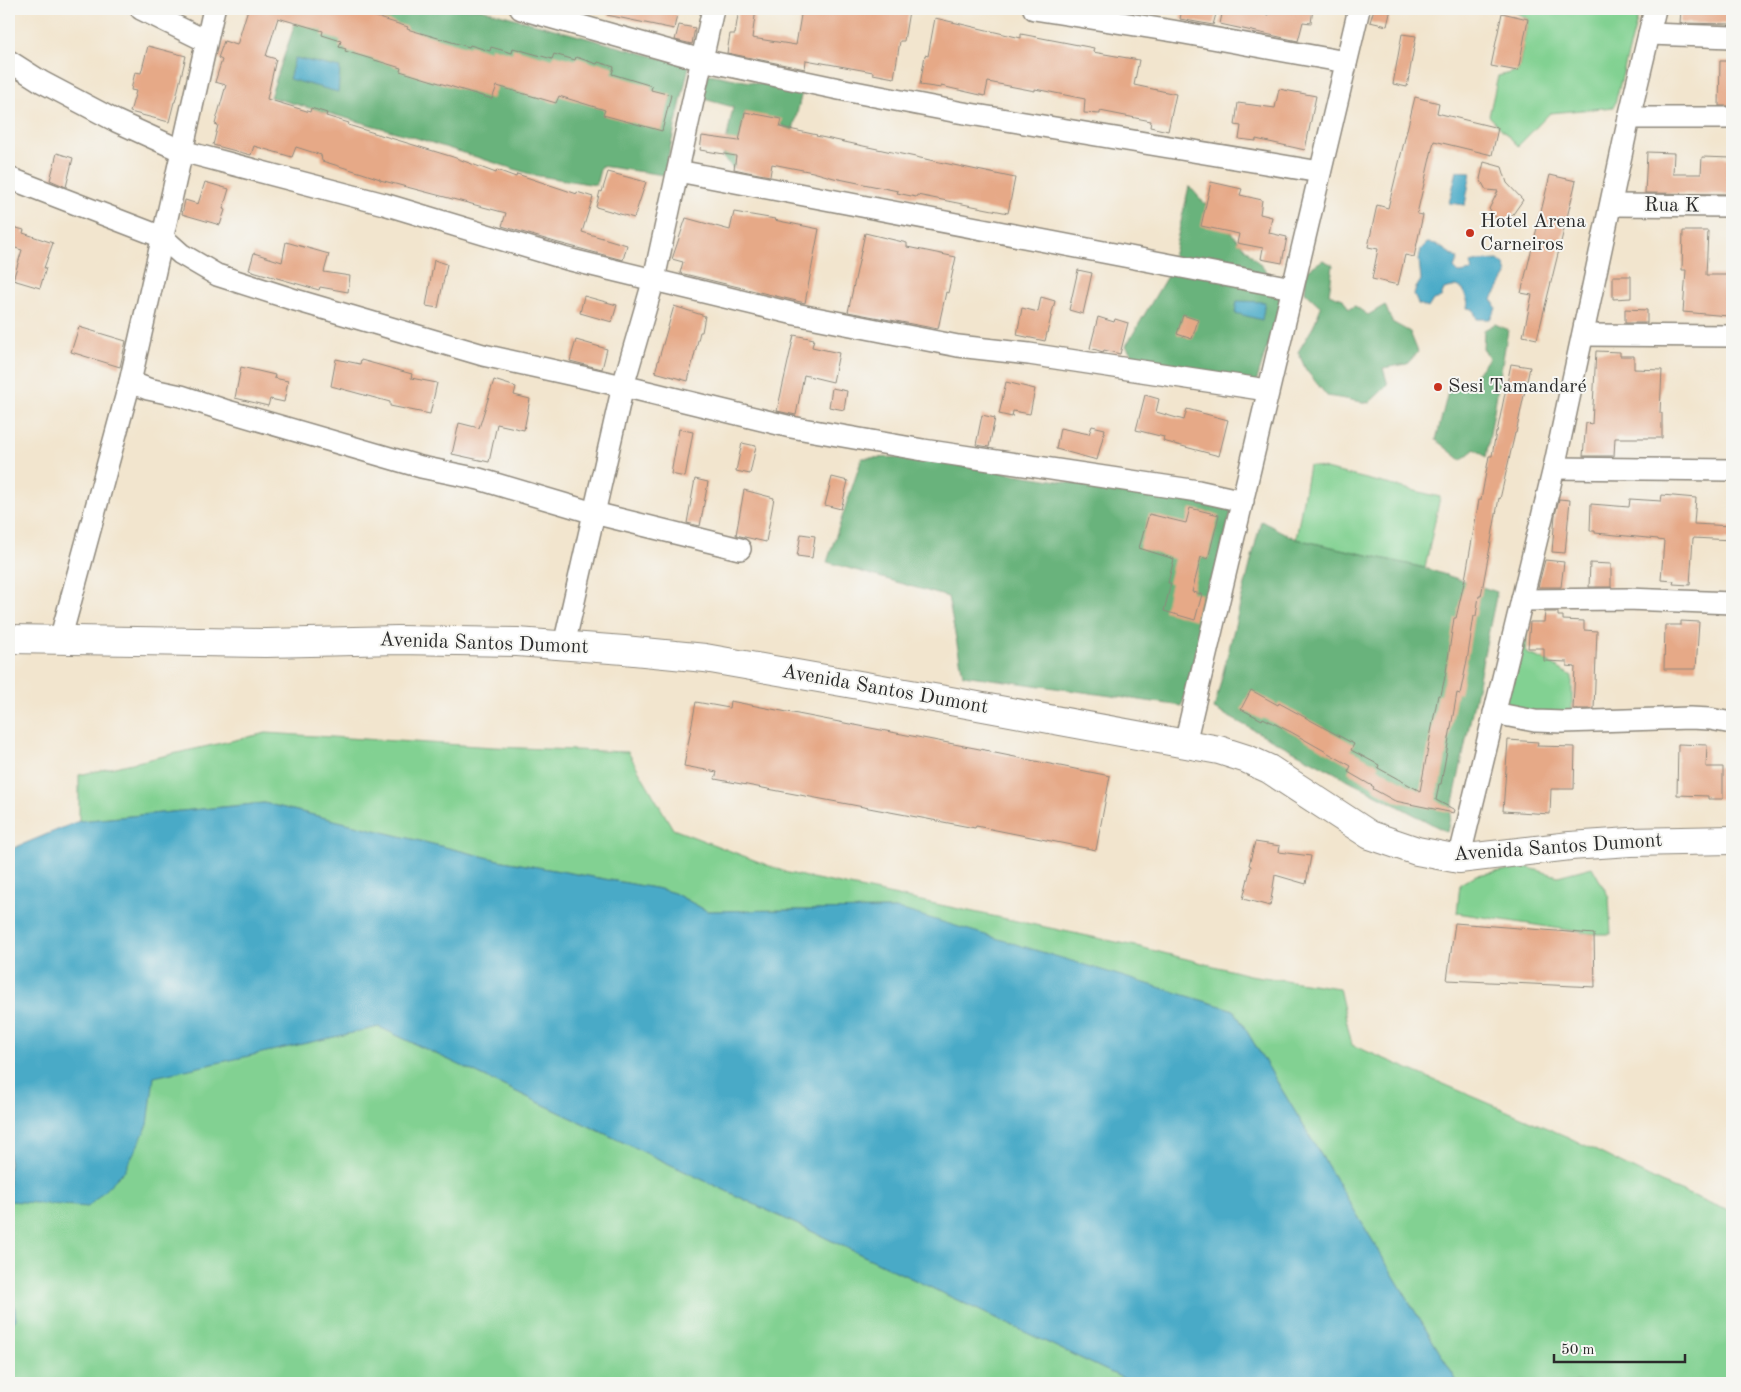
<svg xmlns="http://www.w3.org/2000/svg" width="1741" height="1392" viewBox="0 0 1741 1392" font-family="'Old Standard TT',serif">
<rect width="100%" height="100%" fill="#f6f6f2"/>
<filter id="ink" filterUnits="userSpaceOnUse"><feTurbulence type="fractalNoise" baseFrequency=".02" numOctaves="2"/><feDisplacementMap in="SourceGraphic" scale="10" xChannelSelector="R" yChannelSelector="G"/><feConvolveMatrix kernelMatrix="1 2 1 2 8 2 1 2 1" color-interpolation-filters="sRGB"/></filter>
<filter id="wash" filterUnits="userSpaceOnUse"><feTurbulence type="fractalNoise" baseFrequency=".0096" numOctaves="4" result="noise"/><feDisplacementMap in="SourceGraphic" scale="20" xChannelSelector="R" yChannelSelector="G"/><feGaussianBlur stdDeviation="1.12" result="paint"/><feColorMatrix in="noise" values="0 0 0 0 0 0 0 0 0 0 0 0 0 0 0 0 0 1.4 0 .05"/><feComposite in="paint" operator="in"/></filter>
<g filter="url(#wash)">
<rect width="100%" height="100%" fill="#f2e5ce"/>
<g fill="#82d192" stroke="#567e5e">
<polygon points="1509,9 1640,9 1614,107 1550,113 1518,146 1489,116 1498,76 1518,71 1528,19"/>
<polygon points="1309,465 1440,497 1425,568 1296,539"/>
<polygon points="1527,623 1526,653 1542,659 1572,676 1572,714 1555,716 1502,705"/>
<polygon points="266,733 494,747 628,752 673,829 788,873 1140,947 1249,975 1339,988 1352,1045 1568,1137 1661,1183 1732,1212 1732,1383 1458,1383 1234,1010 895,909 707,911 674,893 660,889 498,860 264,803 79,821 79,775"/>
<polygon points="1526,867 1558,876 1592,867 1609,897 1611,934 1594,934 1457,913 1460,884 1476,875"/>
<polygon points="379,1027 1133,1383 9,1383 9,1108"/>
</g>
<g fill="#69b37c" stroke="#4a6f54">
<polygon points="300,9 481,9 689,66 664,175 601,166 596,185 533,175 410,136 270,97"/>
<polygon points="709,74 802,92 793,130 745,112 734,169 723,158 733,107 700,98"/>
<polygon points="1189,186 1284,291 1256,383 1139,364 1126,346 1170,271"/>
<polygon points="1323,260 1333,265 1329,294 1343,299 1349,309 1355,306 1368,315 1385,305 1392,322 1410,332 1418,352 1407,364 1383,368 1388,385 1369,403 1327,396 1306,370 1298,352 1313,327 1321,307 1305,292 1306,271"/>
<polygon points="1495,324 1508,330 1486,457 1475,449 1461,460 1436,440 1449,388 1469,384 1489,358 1483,348 1484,330"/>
<polygon points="905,457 1232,508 1182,706 963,675 948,597 827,562 862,458"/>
<polygon points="1261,521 1296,539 1425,568 1497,592 1447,832 1214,709"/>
</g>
<g fill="#48aac7" stroke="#3a6a79">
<polygon points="295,58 340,68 338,92 289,79"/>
<polygon points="1457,171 1471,172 1465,205 1449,203"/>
<polygon points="1427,243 1436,244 1458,259 1454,268 1459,273 1472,271 1470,263 1479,261 1498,260 1505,266 1507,275 1492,299 1496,308 1490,319 1477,319 1473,309 1467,308 1468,303 1463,289 1457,286 1444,289 1441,298 1433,300 1428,308 1418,304 1414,295 1416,288 1421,280 1419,260 1421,249"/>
<polygon points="1237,301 1265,302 1262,320 1235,313"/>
<polygon points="264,803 498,860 660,889 674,893 707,911 895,909 906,911 1234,1010 1458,1383 1133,1383 379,1027 154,1077 148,1125 125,1170 88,1207 9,1201 9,850 79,821"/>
<polygon points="9,1255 16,1319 9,1328"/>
</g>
<g id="blocks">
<g fill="#e6a987">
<polygon points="248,9 355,9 367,13 367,14 408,27 407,29 469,47 470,45 490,51 491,47 512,53 513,48 552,59 554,54 575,60 576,57 597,64 598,62 614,67 612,74 652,86 651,90 671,95 662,131 603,115 605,110 559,96 556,103 497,86 492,99 400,71 401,68 345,51 346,49 339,47 341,41 322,35 323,31 278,18 266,56 276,59 267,99 310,112 311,108 327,113 326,116 349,123 348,125 453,157 496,173 497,170 516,177 517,174 577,194 577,192 593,197 582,232 627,245 623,260 555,242 502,226 506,213 380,180 380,179 362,173 322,161 321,155 296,147 292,157 254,146 251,155 213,145 218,125 215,124 226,85 215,82 222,60 218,58 224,41 237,45"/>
<polygon points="608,9 678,9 674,29 607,15"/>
<polygon points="739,9 756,9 752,38 796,45 802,9 893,9 909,11 904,41 900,41 894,78 873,74 873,72 806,60 805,69 727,53 730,34 735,34"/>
<polygon points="1182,9 1197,9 1216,14 1213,25 1180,19"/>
<polygon points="1223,9 1245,9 1268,15 1271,9 1313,9 1311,23 1303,22 1298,41 1220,24"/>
<polygon points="1374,9 1391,9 1387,26 1370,22"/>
<polygon points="1681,9 1732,9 1732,24 1680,23"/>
<polygon points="1502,13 1528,19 1518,71 1491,66"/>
<polygon points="935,18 1021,38 1021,34 1094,48 1093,52 1139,60 1134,85 1176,94 1168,131 1150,127 1151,121 1100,111 1100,114 1084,113 1085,99 1035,89 1035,91 988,82 985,96 941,86 941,88 920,85 925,55 928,56"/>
<polygon points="679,25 695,28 692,44 675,40"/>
<polygon points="1402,34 1416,36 1407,87 1393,84"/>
<polygon points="148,46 186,56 175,102 174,102 169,122 130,112 136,91 131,90 135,72 141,73"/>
<polygon points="1720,61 1732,61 1732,106 1719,106"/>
<polygon points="1279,89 1316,96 1305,150 1256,139 1256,141 1239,139 1241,126 1235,125 1238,103 1275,108"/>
<polygon points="1415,97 1439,103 1437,113 1498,128 1492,155 1434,141 1417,214 1423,215 1414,257 1405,255 1398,285 1372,279 1378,249 1368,247 1377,205 1388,208"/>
<polygon points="745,112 782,119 780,127 817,135 816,136 1015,178 1008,213 917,195 916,197 897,193 898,191 834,178 813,172 772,164 770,176 748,172 734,169 736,156 700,150 702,136 739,141"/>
<polygon points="1647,152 1674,153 1673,174 1701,174 1702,157 1732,158 1732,194 1645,193"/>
<polygon points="57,153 73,158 66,187 50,180"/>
<polygon points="1484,162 1502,167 1507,183 1523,200 1511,217 1499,221 1489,209 1498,191 1486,190 1480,179"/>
<polygon points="608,172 646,182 634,218 596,207 600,191 602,192"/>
<polygon points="1550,175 1576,181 1537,339 1523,336 1532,295 1521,293"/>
<polygon points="205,182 229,189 223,209 225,210 220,225 182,214 185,200 198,204"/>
<polygon points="1211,182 1242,189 1240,195 1262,200 1260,214 1272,217 1269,233 1287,237 1282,263 1261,259 1263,248 1237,243 1239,234 1201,226"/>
<polygon points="734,212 775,219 774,220 819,229 805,303 680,273 683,262 672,259 686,218 730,230"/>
<polygon points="9,226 24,230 23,233 53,243 44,268 46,268 40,288 13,280 22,250 9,246"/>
<polygon points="1683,231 1708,231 1706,275 1729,275 1728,316 1683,312 1686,270 1682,270"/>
<polygon points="865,233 907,243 907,247 956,257 948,293 946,292 938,329 848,312"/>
<polygon points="286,242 329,254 324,272 350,276 348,292 320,287 319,290 249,270 254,253 282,262"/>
<polygon points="434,260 447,264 438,308 426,306"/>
<polygon points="1078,270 1092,273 1083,314 1069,310"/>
<polygon points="1613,276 1631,276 1631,298 1613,299"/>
<polygon points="584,296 617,305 612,322 580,313"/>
<polygon points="1041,297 1055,301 1045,341 1017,335 1022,308 1038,312"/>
<polygon points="674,306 705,316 702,332 700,332 688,381 655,372"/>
<polygon points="1625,309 1647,310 1647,323 1625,323"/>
<polygon points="1183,315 1198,320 1192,339 1177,334"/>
<polygon points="1098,317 1114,322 1115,319 1128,323 1120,354 1104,350 1103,352 1090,348"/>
<polygon points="79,327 126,341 120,367 71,352"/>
<polygon points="794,335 814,339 812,347 839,353 833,382 804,375 796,415 777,411"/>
<polygon points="576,340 607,349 602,369 570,361"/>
<polygon points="1596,351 1620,352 1620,356 1634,356 1634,369 1662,370 1660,413 1662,413 1662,438 1615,438 1614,456 1583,456 1586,423 1592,424"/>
<polygon points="336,359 360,364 361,360 412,374 411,378 437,383 430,414 390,406 390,402 331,386"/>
<polygon points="1511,364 1530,367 1516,433 1515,433 1500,499 1499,498 1481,596 1479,596 1476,616 1474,616 1467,661 1460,694 1457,693 1441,784 1439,784 1436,800 1455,810 1454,813 1395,801 1373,789 1374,787 1348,772 1351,766 1291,732 1263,718 1262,720 1241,709 1251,690 1278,705 1279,703 1354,744 1351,750 1379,765 1378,768 1420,791 1438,695 1441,695 1446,672 1454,618 1456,618 1466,574 1479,500 1481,500 1489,456 1492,456 1496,432 1497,432"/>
<polygon points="241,367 275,375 274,378 288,381 284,402 270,399 268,406 235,398"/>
<polygon points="494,380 516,387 514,395 530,399 524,430 497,424 489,462 452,454 459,423 479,428"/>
<polygon points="1006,382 1035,389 1030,414 1013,411 1012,417 999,414"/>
<polygon points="832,388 847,391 844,410 829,407"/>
<polygon points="1145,395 1159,399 1156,412 1184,420 1187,409 1228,420 1219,456 1163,441 1164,437 1136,430"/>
<polygon points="982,415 995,418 989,447 976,445"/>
<polygon points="1092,426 1105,429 1097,460 1056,449 1060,428 1089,434"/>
<polygon points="679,429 693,432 685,477 671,474"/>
<polygon points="742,443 756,446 750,474 736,471"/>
<polygon points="832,477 848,481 841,509 825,505"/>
<polygon points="695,479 708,482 700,526 687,523"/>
<polygon points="744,490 774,498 766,542 736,535"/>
<polygon points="1662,495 1696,498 1694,524 1732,526 1732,540 1693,538 1690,585 1673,584 1674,581 1661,580 1664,541 1658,540 1658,539 1595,533 1595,531 1590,531 1591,504 1629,507 1630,499 1661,501"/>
<polygon points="1559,499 1570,500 1565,553 1552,552 1555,515"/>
<polygon points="1190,508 1219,515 1208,559 1201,557 1192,592 1202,594 1195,620 1164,611 1171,583 1168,583 1174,559 1139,548 1149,514 1186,523"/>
<polygon points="801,534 815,536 812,558 797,556"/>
<polygon points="1545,560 1564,562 1561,587 1538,587"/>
<polygon points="1590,563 1611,564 1611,587 1589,587"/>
<polygon points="1545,612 1558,612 1558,616 1563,616 1563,620 1584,621 1584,630 1597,631 1594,709 1573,709 1575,667 1567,666 1567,662 1544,661 1544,648 1528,648 1530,622 1544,622"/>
<polygon points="1681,621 1699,622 1696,669 1664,669 1665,625 1681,625"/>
<polygon points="730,701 990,751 990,752 1110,776 1096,850 976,826 975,828 715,779 717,772 684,766 696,702 729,708"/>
<polygon points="1508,740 1538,742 1537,746 1575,747 1574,789 1551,789 1550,814 1503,811"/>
<polygon points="1678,744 1707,745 1706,767 1723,767 1723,799 1708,799 1708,796 1677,795"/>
<polygon points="1255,842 1280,846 1279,852 1311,856 1306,884 1275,875 1270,906 1243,899 1251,866 1249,865"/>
<polygon points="1455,923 1594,934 1595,987 1447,980"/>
</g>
</g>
</g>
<g filter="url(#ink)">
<use href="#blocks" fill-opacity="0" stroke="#8e887c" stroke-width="1"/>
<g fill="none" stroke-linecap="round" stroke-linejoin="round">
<defs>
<g id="minor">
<polyline points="141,9 206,41"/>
<polyline points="521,9 702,60 839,89 958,112 1320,172"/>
<polyline points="1034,9 1173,31 1346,62"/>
<polyline points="1649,34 1732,37"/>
<polyline points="9,61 42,82 116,121 182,151 384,204 567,259 795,314 958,346 1029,354 1267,390"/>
<polyline points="1629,118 1732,118"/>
<polyline points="678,171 1292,288"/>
<polyline points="9,178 162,237 181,254 217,275 292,299 483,355 623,386 791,427 923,450 1198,491 1243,501"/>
<polyline points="1611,205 1732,206"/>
<polyline points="1583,335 1732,336"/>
<polyline points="130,382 148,389 181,396 224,410 421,467 479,479 594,513 740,549"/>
<polyline points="1554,468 1732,470"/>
<polyline points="1522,600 1627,599 1732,603"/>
<polyline points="60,640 130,382 214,9"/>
<polyline points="564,645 623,386 654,279 713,9"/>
<polyline points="1494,713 1535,721 1563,722 1690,718 1710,719 1732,723"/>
<polyline points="1185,743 1359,9"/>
<polyline points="1459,859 1554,468 1629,118 1655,9"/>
</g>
<polyline id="primary" points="9,639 266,643 398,640 517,642 624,650 705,658 945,700 1219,750 1247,759 1269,769 1370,835 1417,851 1459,859 1570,846 1630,842 1732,840"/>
</defs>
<use href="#minor" stroke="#8e887c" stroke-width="24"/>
<use href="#primary" stroke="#8e887c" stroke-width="30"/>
<use href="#minor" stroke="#fff" stroke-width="21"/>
<use href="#primary" stroke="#fff" stroke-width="28"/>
</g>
</g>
<g fill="#c8321e" stroke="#f6f6f2" stroke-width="2">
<circle cx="1470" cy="233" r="5"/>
<circle cx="1438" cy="387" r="5"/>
</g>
<g text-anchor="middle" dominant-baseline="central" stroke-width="4" stroke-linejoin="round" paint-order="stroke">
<g font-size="20" fill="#2b2b2b" stroke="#f6f6f2">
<text transform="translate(1672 206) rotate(1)">Rua K</text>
<text transform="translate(484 644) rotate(2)">Avenida Santos Dumont</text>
<text transform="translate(885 690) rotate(10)">Avenida Santos Dumont</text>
<text transform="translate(1558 848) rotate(-4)">Avenida Santos Dumont</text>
</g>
<g font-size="20" fill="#2b2b2b" stroke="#f6f6f2" text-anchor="start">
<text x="1480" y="222">Hotel Arena<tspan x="1480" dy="23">Carneiros</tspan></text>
<text x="1448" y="387">Sesi Tamandaré</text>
</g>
</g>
<rect width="1741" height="1392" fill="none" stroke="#f6f6f2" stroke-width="30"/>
<path d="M1554 1354v8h131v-8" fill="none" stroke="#2b2b2b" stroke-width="2.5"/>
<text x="1561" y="1354" font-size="15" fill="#2b2b2b" stroke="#f6f6f2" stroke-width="4" paint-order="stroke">50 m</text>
</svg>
